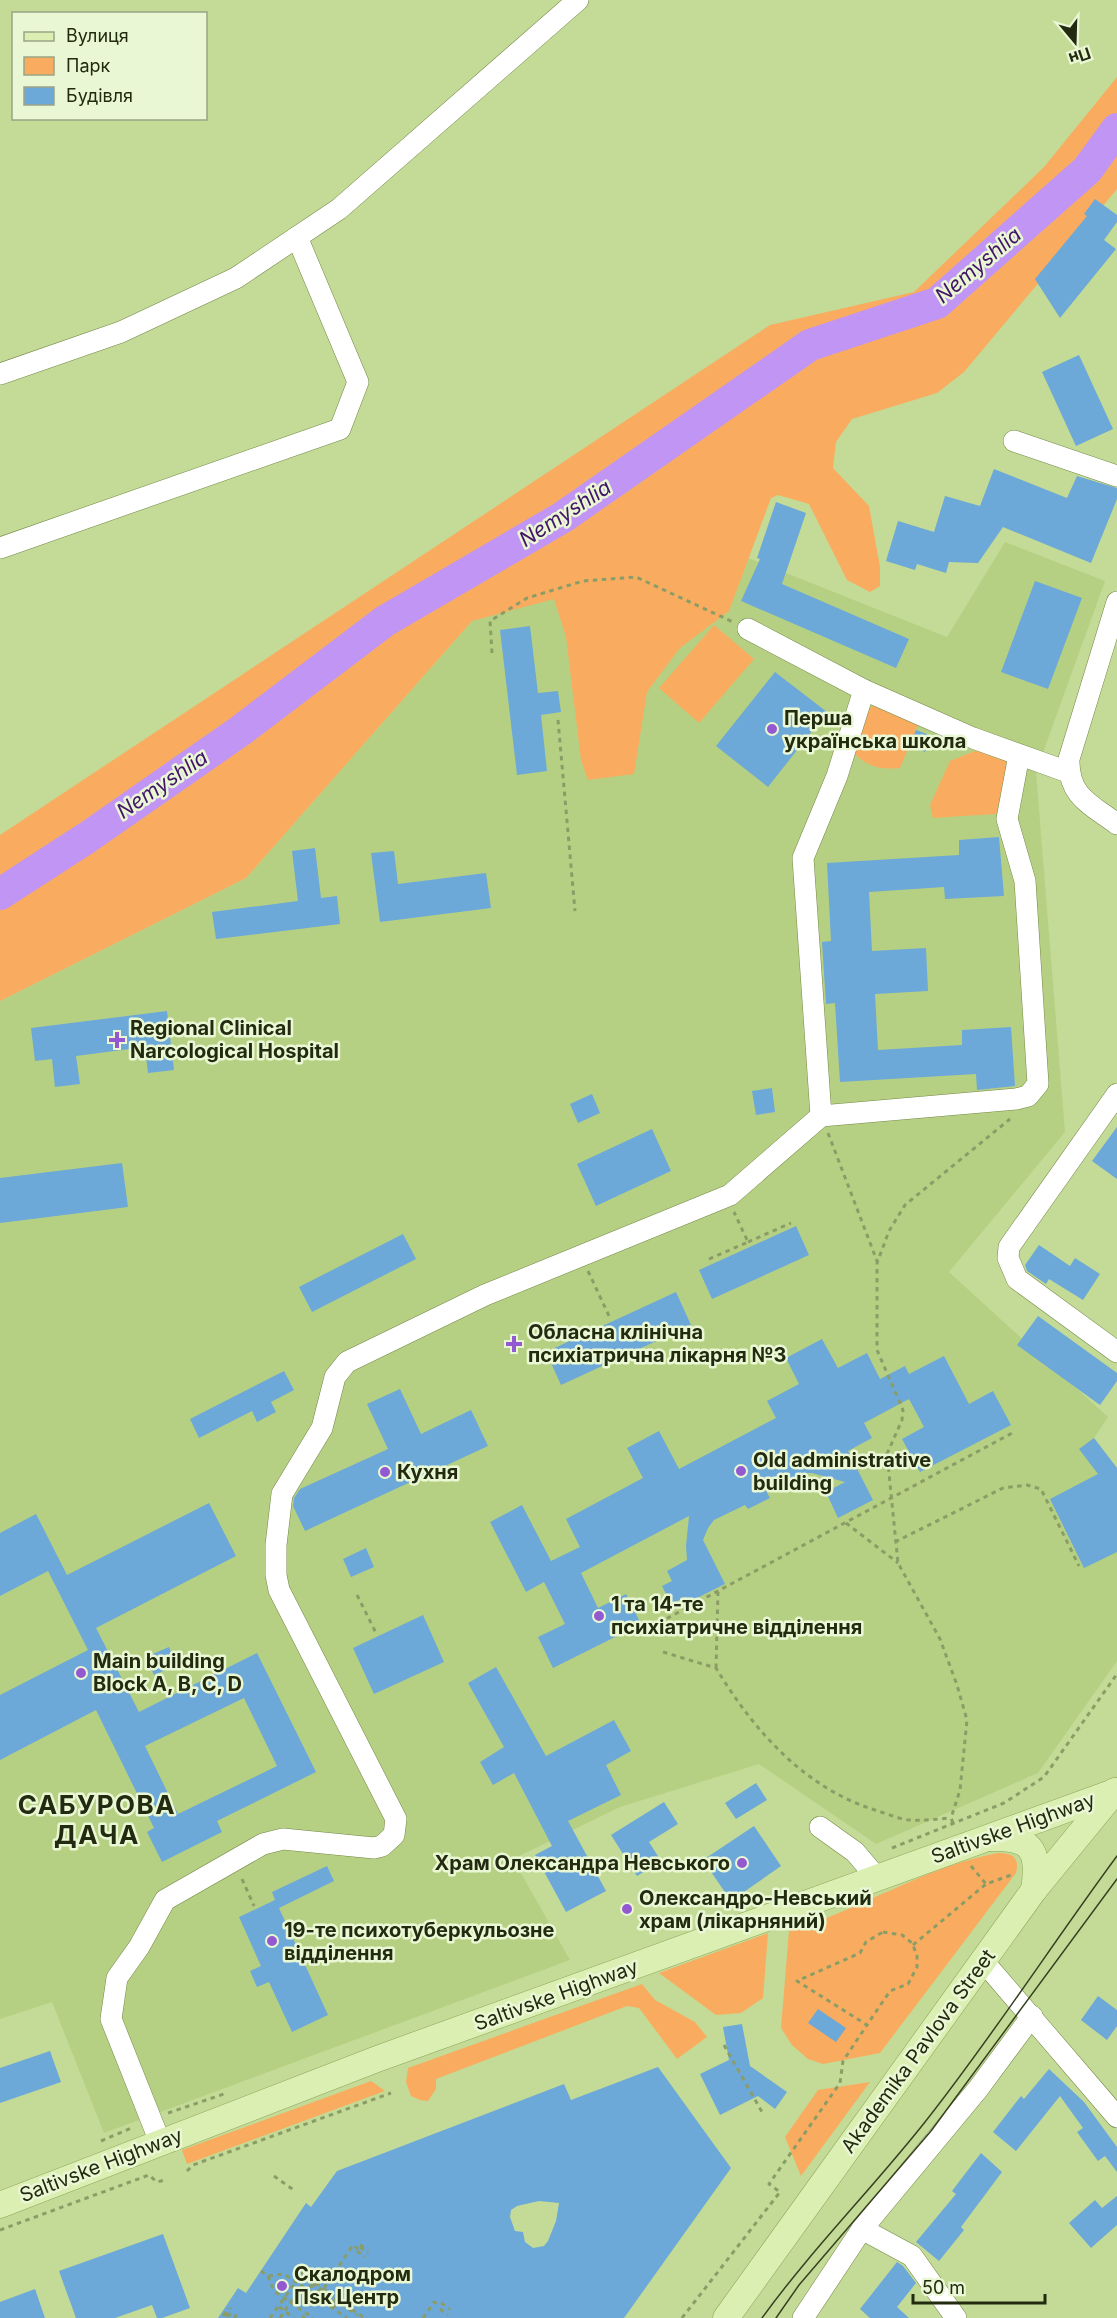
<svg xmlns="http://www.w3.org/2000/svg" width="1117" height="2318" viewBox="0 0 1117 2318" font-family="Inter,sans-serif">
<rect width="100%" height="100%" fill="#c3db96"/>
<polygon fill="#b6d083" points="1005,542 1105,581 1036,772 1065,1132 949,1272 1108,1417 1094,1438 1117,1468 1117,1661 1038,1773 876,1844 759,1764 620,1807 513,1859 570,1960 104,2133 52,2002 0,2019 0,1001 246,878 472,621 524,592 748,558 947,637"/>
<g fill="#f9ac60">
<polygon points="1117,77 1117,189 964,372 937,393 852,419 836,442 833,468 869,506 880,567 880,586 870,592 847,580 809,504 778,495 771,498 729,611 680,648 647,692 634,774 588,780 581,760 566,637 554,599 472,621 246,878 0,1001 0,835 770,325 914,292 1044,167"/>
<polygon points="714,625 754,659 699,723 659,688"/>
<path d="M874 705 918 725 900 768C882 770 867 767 854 753L869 709Z"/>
<polygon points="980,749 1008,758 1001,811 995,814 933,818 930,805 950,761"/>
<path d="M998 1853C1012 1853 1020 1857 1016 1873L880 2053 823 2064 808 2059 792 2045 781 2028 789 1931C860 1910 924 1867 998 1853Z"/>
<polygon points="768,1933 763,1998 741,2013 716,2015 659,1973"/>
<polygon points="642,1984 655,2000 695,2022 707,2037 677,2059 639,2008 627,2006 436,2079 436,2089 428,2101 420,2100 411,2096 406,2082 408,2068"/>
<polygon points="371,2081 385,2091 187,2164 182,2150"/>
<polygon points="870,2082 801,2176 785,2137 818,2090"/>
</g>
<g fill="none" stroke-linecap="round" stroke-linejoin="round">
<polyline stroke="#c095f4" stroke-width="32" points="0,894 88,837 240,731 385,621 563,517 810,345 937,303 1087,170 1117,129"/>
</g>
<g fill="#6ca8d8" fill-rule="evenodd">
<polygon points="1095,199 1117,215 1117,222 1104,240 1116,249 1060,318 1035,279 1087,216 1084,214"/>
<polygon points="1079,355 1113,429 1076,446 1042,372"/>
<polygon points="994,469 1067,498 1077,476 1117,488 1117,499 1091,563 1003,527 978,563 949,562 946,573 917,564 915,570 886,561 898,521 934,532 945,496 980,506"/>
<polygon points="776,502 806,513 782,584 909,639 896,668 741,601 760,559 757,558"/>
<polygon points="1035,581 1082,598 1048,689 1001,672"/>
<polygon points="530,626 538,693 558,691 561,712 541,715 547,771 517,775 500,630"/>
<polygon points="775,672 827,712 768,787 716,746"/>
<polygon points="916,730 932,736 925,752 910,745"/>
<polygon points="999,837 1004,896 945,899 944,887 869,892 872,951 926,948 928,991 875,994 878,1050 962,1045 962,1030 1011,1027 1015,1086 977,1090 976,1074 840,1082 835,1003 826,1004 822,942 831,941 827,863 959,855 959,840"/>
<polygon points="315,848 321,898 337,896 340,924 216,939 212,912 298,901 292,851"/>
<polygon points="394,851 398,884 486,873 491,908 380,922 371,853"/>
<polygon points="167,1011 174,1070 148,1073 145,1047 76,1056 80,1084 55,1087 52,1059 35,1061 31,1028"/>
<polygon points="772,1088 775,1112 756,1115 752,1091"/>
<polygon points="592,1094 600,1113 578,1123 570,1104"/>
<polygon points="1117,1127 1117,1179 1092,1161"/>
<polygon points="652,1129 671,1171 596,1206 577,1164"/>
<polygon points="122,1163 128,1207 0,1223 0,1178"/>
<polygon points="796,1226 809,1255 712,1299 699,1270"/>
<polygon points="403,1234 416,1259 312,1312 299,1287"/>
<polygon points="1039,1245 1070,1266 1075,1258 1100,1274 1083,1300 1049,1279 1046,1284 1027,1271 1025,1265"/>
<polygon points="676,1292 691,1325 561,1385 546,1352"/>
<polygon points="1038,1316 1117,1373 1117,1381 1100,1405 1017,1345"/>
<polygon points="822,1339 838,1368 867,1353 880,1379 905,1366 909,1374 944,1356 969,1404 993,1391 1011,1425 920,1472 902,1439 924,1427 909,1399 864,1423 872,1438 848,1451 873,1500 838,1518 826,1492 845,1482 812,1473 805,1473 766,1491 770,1498 748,1509 745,1505 714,1520 708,1528 703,1540 725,1584 689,1602 686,1597 671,1604 662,1586 672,1581 667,1571 687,1560 686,1546 689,1516 581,1573 598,1608 626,1594 641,1624 553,1668 538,1637 565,1624 544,1582 526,1592 490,1522 522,1505 551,1561 580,1547 566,1519 643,1478 627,1448 659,1431 679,1469 776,1418 767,1401 799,1384 786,1358"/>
<polygon points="284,1371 294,1390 271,1402 276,1412 257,1422 252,1411 199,1438 190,1419"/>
<polygon points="400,1389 421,1434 471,1410 488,1446 305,1531 293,1506 294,1498 300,1489 388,1449 367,1404"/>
<polygon points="1094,1438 1117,1468 1117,1552 1084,1568 1050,1499 1098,1474 1079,1449"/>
<path d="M209 1503 236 1556 96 1628 139 1712 257 1653 316 1772 217 1821 222 1832 162 1862 147 1832 154 1828 96 1710 0 1760V1695L88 1650 48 1571 0 1596V1533L36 1514 67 1575ZM244 1698 277 1766 178 1814 145 1746Z"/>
<polygon points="366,1548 374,1567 351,1577 343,1559"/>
<polygon points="423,1615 444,1662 374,1694 353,1648"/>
<polygon points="169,1647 177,1665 154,1675 146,1657"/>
<polygon points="496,1667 546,1756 614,1720 631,1751 606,1765 621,1795 568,1821 606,1891 566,1912 535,1855 552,1846 514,1773 493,1785 480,1762 504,1747 468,1683"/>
<polygon points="756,1783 767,1800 736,1819 725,1803"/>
<polygon points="664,1802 678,1824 649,1842 661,1861 637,1876 611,1835"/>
<polygon points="754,1826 781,1866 731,1901 703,1860"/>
<polygon points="327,1866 334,1881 279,1908 328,2015 292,2032 269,1982 257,1987 250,1971 261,1966 239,1917 275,1900 272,1892"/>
<polygon points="1098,1996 1117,2010 1117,2026 1107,2040 1081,2020"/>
<polygon points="818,2009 846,2028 836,2042 808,2023"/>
<polygon points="742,2024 750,2066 787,2092 775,2109 758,2096 720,2115 700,2074 729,2060 723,2027"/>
<polygon points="50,2051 61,2082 0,2103 0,2068"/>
<path d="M658 2067 731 2168 624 2318H218L238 2288 246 2293 306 2203 311 2207 337 2171 564 2084 571 2100ZM539 2201 559 2203 556 2221 548 2241 544 2246 533 2248 525 2242 523 2232 515 2231 510 2217 511 2210 517 2206Z"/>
<polygon points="1049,2069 1084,2102 1117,2147 1117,2172 1105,2156 1098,2161 1077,2132 1083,2128 1060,2096 1016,2151 993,2132 1021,2096 1024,2099"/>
<polygon points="981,2153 1002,2172 961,2227 964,2230 939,2261 916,2242 956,2194 952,2191"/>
<polygon points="1117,2196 1117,2225 1091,2248 1069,2223 1095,2200 1102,2208"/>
<polygon points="163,2234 190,2308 162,2318 157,2318 152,2305 115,2318 76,2318 59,2271"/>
<polygon points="897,2262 903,2266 916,2283 897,2307 909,2318 870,2318 860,2309"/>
<polygon points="35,2289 45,2318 0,2318 0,2302"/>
</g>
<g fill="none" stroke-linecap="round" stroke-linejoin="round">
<defs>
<g id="minor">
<polyline points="0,374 121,332 236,278 339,209 578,0"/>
<polyline points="1014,441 1117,476"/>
<polyline points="0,548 340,429 358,382 297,237"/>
<path d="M1117 602 1069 759C1068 796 1090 804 1117 824"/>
<polyline points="748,629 864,690 973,738 1068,772"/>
<polyline points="864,690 837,776 803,858 821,1116 1016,1099 1028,1096 1038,1084 1025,881 1007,819 1019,755"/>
<polyline points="1117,1094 1009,1247 1008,1258 1017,1279 1117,1352"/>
<polyline points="820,1827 855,1852 877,1878"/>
<polyline points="984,1962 1117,2117"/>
<polyline points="160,2142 111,2019 117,1978 139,1947 165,1900 263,1844 283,1839 374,1848 382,1846 394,1835 396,1819 279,1590 276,1575 276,1545 282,1494 322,1428 335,1377 347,1362 485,1295 730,1195 821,1116"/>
<polyline points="862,2229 912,2256 956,2318"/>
<polyline points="803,2318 862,2229 978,2089 1032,2016"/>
</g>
<g id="major">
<path d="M991 1838C1032 1837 1040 1850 1034 1890"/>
<polyline points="0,2205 377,2059 1117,1791"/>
<polyline points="726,2318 1034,1890 1115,1791"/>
</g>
</defs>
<use href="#minor" stroke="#738846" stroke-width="22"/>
<use href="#major" stroke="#8ba358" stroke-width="27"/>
<g stroke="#8b9d67" stroke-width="3" stroke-dasharray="4.5 4.5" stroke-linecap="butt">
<polyline points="492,653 490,621 527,598 583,581 636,577 733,622"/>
<polyline points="558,720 575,911"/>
<polyline points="828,1133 877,1261"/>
<polyline points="748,1242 791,1223"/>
<polyline points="709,1259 748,1242 734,1212"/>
<polyline points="588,1271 610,1318"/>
<polyline points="846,1523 898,1563"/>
<polyline points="895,1542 1003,1488 1027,1485 1041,1489 1079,1566"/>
<polyline points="357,1595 376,1633"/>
<polyline points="651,1627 1014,1432"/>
<path d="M663 1652 716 1668C754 1731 805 1789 878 1811 888 1814 899 1819 909 1820 923 1821 937 1819 951 1818"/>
<polyline points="716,1668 718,1592"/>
<polyline points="953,1823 951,1818 960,1790 967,1720 957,1685 940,1639 898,1563 887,1454 902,1420 903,1410 877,1350 877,1263 889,1231 905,1205 1010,1119"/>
<polyline points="892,1848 1004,1803 1044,1777 1117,1674"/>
<polyline points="971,1866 986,1884 1014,1874"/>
<polyline points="242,1879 254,1906"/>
<polygon points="883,1932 902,1935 912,1943 917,1955 917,1967 908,1984 890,1991 867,2025 797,1981 860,1953 866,1942"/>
<polyline points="913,1945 986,1884"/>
<polyline points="724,2045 762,2112"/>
<polyline points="168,2113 224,2094"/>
<polyline points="101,2141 134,2127"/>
<polyline points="187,2171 193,2165 391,2093"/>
<polyline points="274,2176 295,2191"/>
<polyline points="0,2230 149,2175 157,2182 165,2180"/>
<polyline points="360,2245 368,2250"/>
<polyline points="360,2247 368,2253"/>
<polyline points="357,2251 365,2257"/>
<polyline points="261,2271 268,2276 284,2274 347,2318"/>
<polyline points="268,2276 274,2291 313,2318"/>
<polyline points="309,2285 337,2305"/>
<polyline points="324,2288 353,2245 358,2249"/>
<polyline points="317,2294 336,2307"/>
<polyline points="441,2303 450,2309"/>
<polyline points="279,2307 294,2318"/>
<polyline points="440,2309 448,2315"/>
<polyline points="223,2316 228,2308"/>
<polyline points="225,2316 231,2308"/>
<polyline points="302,2316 305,2318"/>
<polyline points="228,2317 233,2310"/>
<polyline points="234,2318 238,2313"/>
<polyline points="270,2318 302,2273 364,2318"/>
<polyline points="280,2318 306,2279 357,2315"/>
<polyline points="423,2318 434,2302 439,2305"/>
<polyline points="682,2318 780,2192 769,2184 840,2083 843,2061 867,2025"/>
</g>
<use href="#minor" stroke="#fff" stroke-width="21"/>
<use href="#major" stroke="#dbefb3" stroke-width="26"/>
<g stroke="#374121" stroke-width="1.5">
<path d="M762 2318C812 2249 872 2189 925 2122 993 2036 1052 1944 1117 1856"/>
<polyline points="776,2318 799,2285 931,2131 1117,1879"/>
</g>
</g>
<g fill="#9359d0" stroke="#eaf7d4" stroke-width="2">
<circle cx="772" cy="729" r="6"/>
<path d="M114 1031h6v6h6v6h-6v6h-6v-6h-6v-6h6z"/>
<path d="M511 1335h6v6h6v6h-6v6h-6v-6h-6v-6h6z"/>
<circle cx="741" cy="1471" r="6"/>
<circle cx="385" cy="1472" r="6"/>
<circle cx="599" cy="1616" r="6"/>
<circle cx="81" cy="1673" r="6"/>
<circle cx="742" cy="1863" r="6"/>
<circle cx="627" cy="1909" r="6"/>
<circle cx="272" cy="1941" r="6"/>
<circle cx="282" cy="2286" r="6"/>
</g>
<g text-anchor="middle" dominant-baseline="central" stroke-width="5" stroke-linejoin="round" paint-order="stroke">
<g font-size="20" font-weight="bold" fill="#222a0f" stroke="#eaf7d4" text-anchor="start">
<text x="784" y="718">Перша<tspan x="784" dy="23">українська школа</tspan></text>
<text x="130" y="1028">Regional Clinical<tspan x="130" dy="23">Narcological Hospital</tspan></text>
<text x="528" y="1332">Обласна клінічна<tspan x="528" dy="23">психіатрична лікарня №3</tspan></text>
<text x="753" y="1460">Old administrative<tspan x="753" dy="23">building</tspan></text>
<text x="397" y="1472">Кухня</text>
<text x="611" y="1604">1 та 14-те<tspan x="611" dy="23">психіатричне відділення</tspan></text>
<text x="93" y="1661">Main building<tspan x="93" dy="23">Block A, B, C, D</tspan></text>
<text x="730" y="1863" text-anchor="end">Храм Олександра Невського</text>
<text x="639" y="1898">Олександро-Невський<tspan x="639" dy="23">храм (лікарняний)</tspan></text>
<text x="284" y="1930">19-те психотуберкульозне<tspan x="284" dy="23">відділення</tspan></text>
<text x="294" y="2274">Скалодром<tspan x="294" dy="23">Пsк Центр</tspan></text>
</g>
<g font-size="20" fill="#222a0f" stroke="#eaf7d4">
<text transform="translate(1013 1828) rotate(-20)">Saltivske Highway</text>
<text transform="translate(556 1995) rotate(-20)">Saltivske Highway</text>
<text transform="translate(918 2051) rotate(-54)">Akademika Pavlova Street</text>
<text transform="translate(101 2165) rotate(-21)">Saltivske Highway</text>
</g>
<g font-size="21" font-style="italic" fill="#421568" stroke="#eaf7d4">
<text transform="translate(978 265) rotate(-40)">Nemyshlia</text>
<text transform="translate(565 513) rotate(-33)">Nemyshlia</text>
<text transform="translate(162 784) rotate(-34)">Nemyshlia</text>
</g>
<g font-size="26" font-weight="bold" letter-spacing="1.5" fill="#222a0f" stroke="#eaf7d4">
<text x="97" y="1804">САБУРОВА<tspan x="97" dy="30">ДАЧА</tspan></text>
</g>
</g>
<rect x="12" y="12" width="195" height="108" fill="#eaf7d4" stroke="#9aa585" stroke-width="1.5"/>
<rect x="24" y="32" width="30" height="9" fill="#dbefb3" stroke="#9aa585" stroke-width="1.5"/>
<text x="66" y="42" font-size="18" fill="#222a0f">Вулиця</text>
<rect x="24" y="57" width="30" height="18" fill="#f9ac60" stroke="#9aa585" stroke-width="1.5"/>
<text x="66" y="72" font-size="18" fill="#222a0f">Парк</text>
<rect x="24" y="87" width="30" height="18" fill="#6ca8d8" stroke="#9aa585" stroke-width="1.5"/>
<text x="66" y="102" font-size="18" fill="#222a0f">Будівля</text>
<g transform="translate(1075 42) rotate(161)" stroke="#eaf7d4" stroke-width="4.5" paint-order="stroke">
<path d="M0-4.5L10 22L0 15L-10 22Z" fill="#222a0f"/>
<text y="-9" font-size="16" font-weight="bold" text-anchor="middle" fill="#222a0f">Пн</text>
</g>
<path d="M913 2294v9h132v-9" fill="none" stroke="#222a0f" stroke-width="3"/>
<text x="922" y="2294" font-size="18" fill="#222a0f" stroke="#eaf7d4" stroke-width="4.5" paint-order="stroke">50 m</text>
</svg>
